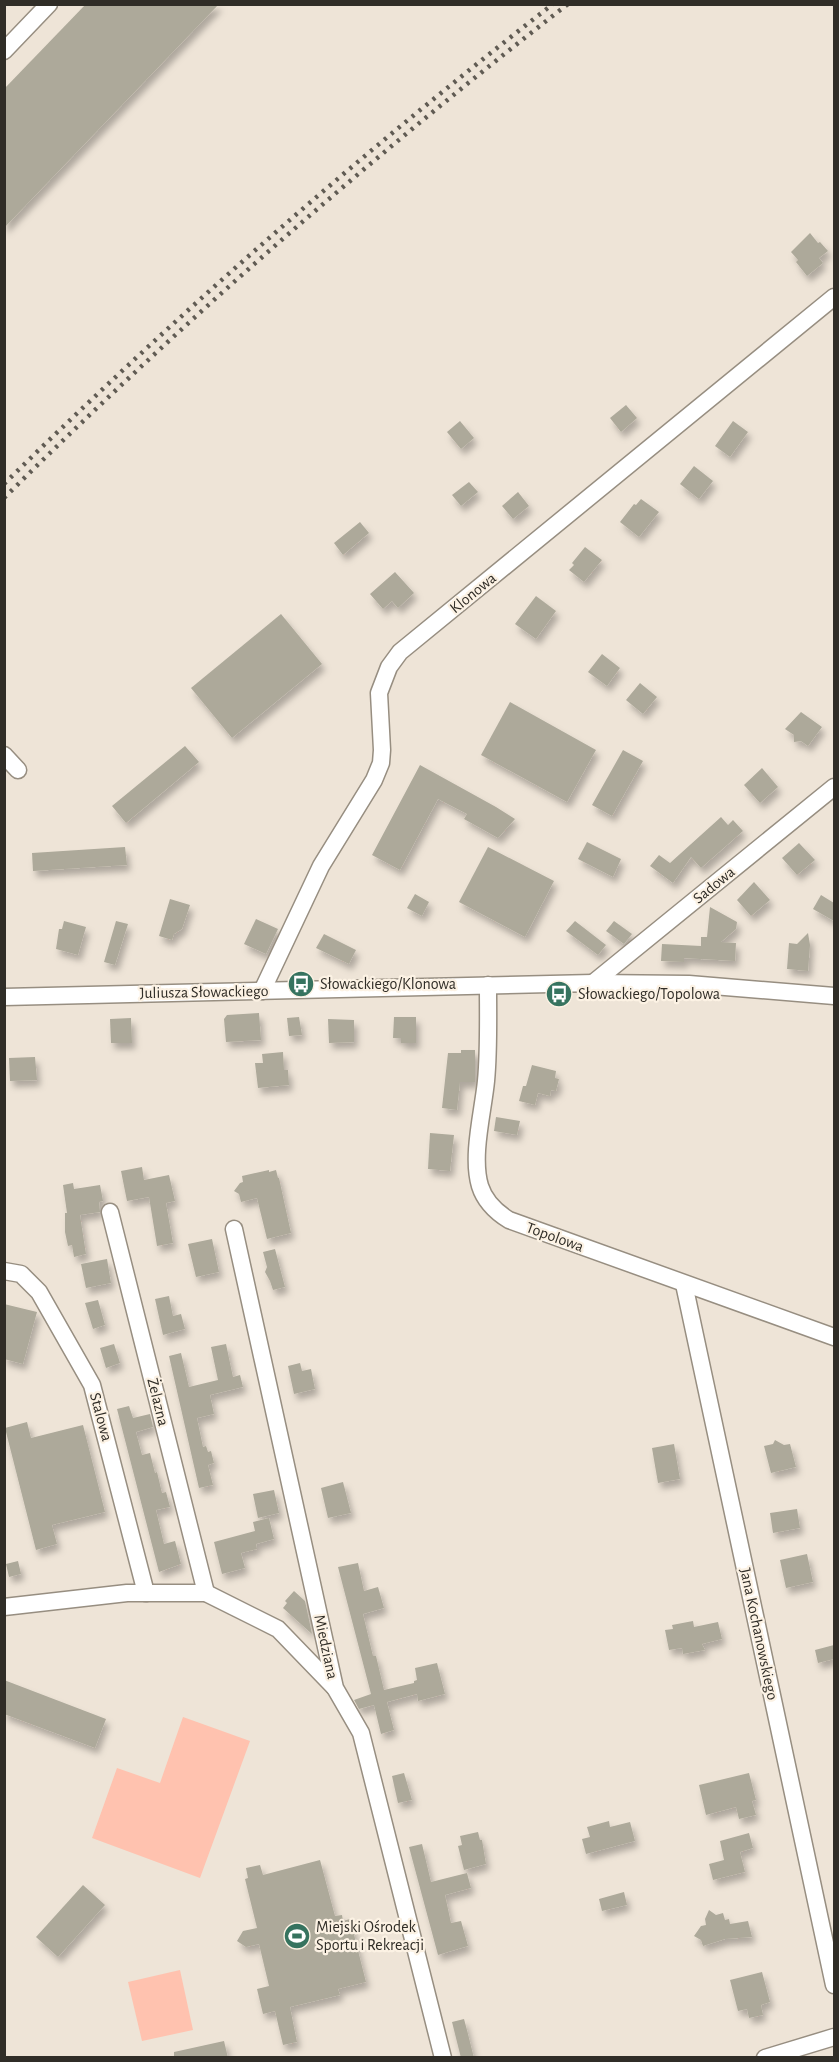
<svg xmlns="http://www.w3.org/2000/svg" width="839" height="2062" viewBox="0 0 839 2062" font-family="'Alegreya Sans',sans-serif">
<defs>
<filter id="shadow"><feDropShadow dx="3.5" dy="6" stdDeviation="3" flood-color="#0004"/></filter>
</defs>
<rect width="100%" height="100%" fill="#eee4d7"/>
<g fill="#ffc2af">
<polygon points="183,1717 250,1741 200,1878 92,1838 117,1768 160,1783"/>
<polygon points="180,1970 193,2030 142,2041 128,1982"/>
</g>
<g fill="#ada99a" filter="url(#shadow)">
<polygon points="86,4 219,4 4,228 4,89"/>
<polygon points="810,233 818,243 820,242 828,251 819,258 823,263 807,276 796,262 798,260 791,252"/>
<polygon points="626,405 637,418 621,432 610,418"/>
<polygon points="460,421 474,438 461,449 447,432"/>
<polygon points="733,421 748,432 730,457 715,446"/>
<polygon points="694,466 713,481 699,499 680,484"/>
<polygon points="469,482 478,492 461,506 452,495"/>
<polygon points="518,492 529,506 513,519 502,506"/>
<polygon points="641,499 659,512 639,537 620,522 634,504 636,505"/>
<polygon points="360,522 369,533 343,555 334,543"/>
<polygon points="585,547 602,560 584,582 569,570 574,565 572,563"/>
<polygon points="395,572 414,593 398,608 392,601 383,609 370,594"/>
<polygon points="536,596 556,611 536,639 515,624"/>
<polygon points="281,614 322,664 232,738 191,688"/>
<polygon points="602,654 620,668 607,686 588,672"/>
<polygon points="640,683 657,697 643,714 626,700"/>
<polygon points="510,702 596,750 567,802 481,755"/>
<polygon points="801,712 822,727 808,746 801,741 794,742 794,735 785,729"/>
<polygon points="185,746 199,762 126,823 112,806"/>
<polygon points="623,750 643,761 612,816 592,805"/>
<polygon points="420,765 496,807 515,819 498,838 464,819 467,814 438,799 400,870 372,855"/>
<polygon points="762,768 778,787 760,803 744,785"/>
<polygon points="721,817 728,825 733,820 743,831 701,868 691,857 673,883 650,866 659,855 670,863"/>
<polygon points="587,842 621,859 613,877 578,859"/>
<polygon points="799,843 815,860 797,875 782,858"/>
<polygon points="125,847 127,865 33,871 32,853"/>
<polygon points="488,847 554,881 525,937 459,902"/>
<polygon points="754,882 770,900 751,916 737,900"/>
<polygon points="415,894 429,902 422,916 407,908"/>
<polygon points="821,895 834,903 834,921 813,909"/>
<polygon points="170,899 190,905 182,929 174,934 172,940 159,936"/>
<polygon points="710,907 737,922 736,929 721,942 736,943 735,961 702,959 700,960 700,959 684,958 684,962 661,961 662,944 701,946 701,937 707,937"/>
<polygon points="256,919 278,929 266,954 244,944"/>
<polygon points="64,921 86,927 78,955 56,949 59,929 62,929"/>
<polygon points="116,921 128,924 115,965 104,962"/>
<polygon points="575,921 606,945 598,955 566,931"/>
<polygon points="614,921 632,934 624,944 606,931"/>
<polygon points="808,933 810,945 808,971 787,969 789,943 797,944"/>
<polygon points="324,934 356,950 349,964 316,948"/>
<polygon points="259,1013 261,1040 226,1042 224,1019 227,1015"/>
<polygon points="299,1017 302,1035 289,1036 287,1018"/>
<polygon points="394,1017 416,1017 416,1043 401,1043 401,1038 393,1038"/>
<polygon points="131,1018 132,1043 111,1043 110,1019"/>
<polygon points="328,1019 354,1020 354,1042 329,1043"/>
<polygon points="461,1050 475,1050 475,1082 460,1082 457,1110 442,1108 448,1053 461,1053"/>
<polygon points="283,1052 284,1070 288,1070 289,1085 258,1088 255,1063 263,1063 262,1054"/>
<polygon points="35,1057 37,1080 10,1081 9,1058"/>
<polygon points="532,1065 556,1071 555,1078 559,1079 556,1091 551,1090 550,1096 538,1093 535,1105 519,1101 523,1086 526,1086"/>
<polygon points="496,1117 520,1121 517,1135 494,1131"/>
<polygon points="430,1133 454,1135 450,1171 428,1169"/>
<polygon points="142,1167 144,1180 169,1175 175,1201 166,1203 173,1243 157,1246 149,1197 127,1201 121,1171"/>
<polygon points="269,1170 269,1172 276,1170 278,1178 279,1178 291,1233 267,1239 257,1198 241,1202 239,1194 234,1191 240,1183 243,1182 242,1176"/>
<polygon points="73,1183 74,1189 100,1185 103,1201 99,1202 100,1212 80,1215 86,1254 74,1257 72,1245 68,1246 65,1232 65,1213 67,1213 63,1185"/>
<polygon points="212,1239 219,1272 196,1277 188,1244"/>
<polygon points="275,1249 285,1287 273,1290 270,1281 265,1272 267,1267 263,1252"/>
<polygon points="107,1259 111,1283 86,1288 81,1264"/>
<polygon points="169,1296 173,1316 181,1314 185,1329 163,1335 155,1299"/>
<polygon points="98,1300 105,1325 93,1329 85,1303"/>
<polygon points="4,1304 37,1312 23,1364 4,1359"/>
<polygon points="114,1344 120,1363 106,1368 100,1348"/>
<polygon points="226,1344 233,1377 240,1375 243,1387 210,1395 214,1414 197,1418 203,1447 206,1446 208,1452 211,1451 214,1463 208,1465 213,1485 199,1488 169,1356 181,1353 189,1387 218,1380 211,1347"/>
<polygon points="300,1363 302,1371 311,1369 315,1389 294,1394 288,1366"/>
<polygon points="129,1406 133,1418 150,1414 153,1427 136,1432 142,1455 150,1453 155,1473 157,1472 162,1493 166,1492 170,1507 156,1510 164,1544 175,1541 181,1564 159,1572 117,1409"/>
<polygon points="27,1422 31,1438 83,1425 105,1512 52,1525 57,1544 36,1550 5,1428"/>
<polygon points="775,1440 784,1445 790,1444 796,1467 771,1473 764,1446 773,1444"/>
<polygon points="674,1444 680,1479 658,1483 652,1448"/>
<polygon points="343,1482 351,1513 328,1518 321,1488"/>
<polygon points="274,1490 279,1513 258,1518 253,1494"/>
<polygon points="797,1509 800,1528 773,1533 770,1513"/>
<polygon points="269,1518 274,1539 256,1544 257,1549 241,1553 245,1568 222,1574 214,1542 255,1531 253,1522"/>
<polygon points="807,1554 813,1582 786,1588 780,1560"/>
<polygon points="18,1561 21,1574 9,1577 6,1564"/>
<polygon points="358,1563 364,1591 378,1587 384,1608 363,1614 373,1656 376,1656 384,1690 414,1683 414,1681 417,1680 415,1668 437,1663 445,1694 418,1701 417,1694 387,1702 394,1730 381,1734 374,1705 359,1709 354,1700 371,1694 338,1567"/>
<polygon points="294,1591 305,1601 312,1634 283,1608 287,1603 285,1601"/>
<polygon points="693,1621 694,1627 718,1622 722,1639 702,1644 705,1650 683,1654 682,1648 669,1650 665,1630 673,1629 672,1625"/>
<polygon points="834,1645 834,1659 818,1663 815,1650"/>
<polygon points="4,1680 106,1719 95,1748 4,1714"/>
<polygon points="404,1773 412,1800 398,1803 392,1776"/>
<polygon points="749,1773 756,1800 752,1801 756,1815 739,1819 736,1807 706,1815 699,1785"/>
<polygon points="609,1821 610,1827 630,1822 635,1841 586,1854 582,1839 590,1837 587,1827"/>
<polygon points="478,1832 480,1840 482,1840 486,1864 464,1870 458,1846 462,1845 460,1836"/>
<polygon points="749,1833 753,1848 740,1852 745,1872 713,1880 709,1864 724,1860 720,1841"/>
<polygon points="422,1844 431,1882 467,1873 471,1888 445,1895 451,1923 461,1921 468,1946 438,1955 409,1847"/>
<polygon points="320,1860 335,1916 342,1915 343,1921 350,1919 366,1982 338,1989 340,1995 290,2007 297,2042 283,2045 275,2011 263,2014 257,1989 269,1986 259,1944 246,1947 237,1941 243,1931 257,1928 245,1879 248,1878 246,1868 260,1865 263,1875"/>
<polygon points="83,1885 105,1905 58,1957 36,1937"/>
<polygon points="624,1892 627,1905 602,1911 599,1899"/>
<polygon points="709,1910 716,1915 723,1913 725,1920 729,1919 730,1924 748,1921 752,1937 725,1939 703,1946 701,1940 694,1936 701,1926 706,1925 705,1919"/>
<polygon points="762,1972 770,2002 761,2005 763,2015 749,2018 747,2009 738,2011 730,1980"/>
<polygon points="464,2019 468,2034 474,2058 461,2058 452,2022"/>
<polygon points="224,2041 228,2058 174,2058 174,2052"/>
</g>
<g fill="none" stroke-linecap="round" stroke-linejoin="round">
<defs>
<g id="minor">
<polyline points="4,51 49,4"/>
<polyline points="4,755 18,770"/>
<polyline points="593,983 834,787"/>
<path d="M488 985C488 1017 489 1050 486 1081 483 1112 471 1156 480 1186 485 1202 496 1212 509 1220L834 1337"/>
<polyline points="262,991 321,866 374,780 381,763 382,750 379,693 389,667 400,652 834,297"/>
<polyline points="4,997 593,983 689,984 834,996"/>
<polyline points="110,1212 206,1593"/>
<polyline points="234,1229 335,1688 361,1733 443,2058"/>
<polyline points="4,1271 21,1274 39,1292 92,1385 146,1593"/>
<polyline points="684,1284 834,1985"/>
<polyline points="4,1607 127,1593 206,1593 278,1629 334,1687"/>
<polyline points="765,2058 834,2037"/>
</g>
</defs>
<use href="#minor" stroke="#978e81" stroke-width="19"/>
<use href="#minor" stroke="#fff" stroke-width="16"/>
<g stroke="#605b53" stroke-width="4.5" stroke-dasharray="3 6" stroke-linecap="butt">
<path d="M4 484C178 313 361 153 553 4"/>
<path d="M4 498C182 322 371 157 568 4"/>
</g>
</g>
<defs>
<symbol id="bus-disc" viewBox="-11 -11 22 22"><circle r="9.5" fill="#36735f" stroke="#fcf2e4"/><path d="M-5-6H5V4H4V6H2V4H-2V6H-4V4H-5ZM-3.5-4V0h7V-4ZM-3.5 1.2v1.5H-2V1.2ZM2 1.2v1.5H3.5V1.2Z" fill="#fff"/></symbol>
<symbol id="stadium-disc" viewBox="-11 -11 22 22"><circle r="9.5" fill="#36735f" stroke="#fcf2e4"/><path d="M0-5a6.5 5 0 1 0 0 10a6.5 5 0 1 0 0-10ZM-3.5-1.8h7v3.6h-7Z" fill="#fff"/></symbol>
</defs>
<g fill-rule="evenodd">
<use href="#bus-disc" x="286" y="969" width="30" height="30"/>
<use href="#bus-disc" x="544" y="979" width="30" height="30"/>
<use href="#stadium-disc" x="282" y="1921" width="30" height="30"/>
</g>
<g text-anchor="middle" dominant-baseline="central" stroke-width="4.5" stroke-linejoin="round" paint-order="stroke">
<g font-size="16" fill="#302d27" stroke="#fcf2e4">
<text transform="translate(473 593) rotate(-39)">Klonowa</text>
<text transform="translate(714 885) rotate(-39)">Sadowa</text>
<text transform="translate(204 992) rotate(-1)">Juliusza Słowackiego</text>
<text transform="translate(555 1237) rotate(20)">Topolowa</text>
<text transform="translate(158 1402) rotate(76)">Żelazna</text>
<text transform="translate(101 1417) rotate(75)">Stalowa</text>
<text transform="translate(759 1634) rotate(78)">Jana Kochanowskiego</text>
<text transform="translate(326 1647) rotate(78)">Miedziana</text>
</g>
<g font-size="16" fill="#302d27" stroke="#fcf2e4" text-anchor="start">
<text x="320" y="984">Słowackiego/Klonowa</text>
<text x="578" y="994">Słowackiego/Topolowa</text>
<text x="316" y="1927">Miejski Ośrodek<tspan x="316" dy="18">Sportu i Rekreacji</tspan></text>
</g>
</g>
<rect width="839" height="2062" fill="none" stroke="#302d27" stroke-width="12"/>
</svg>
